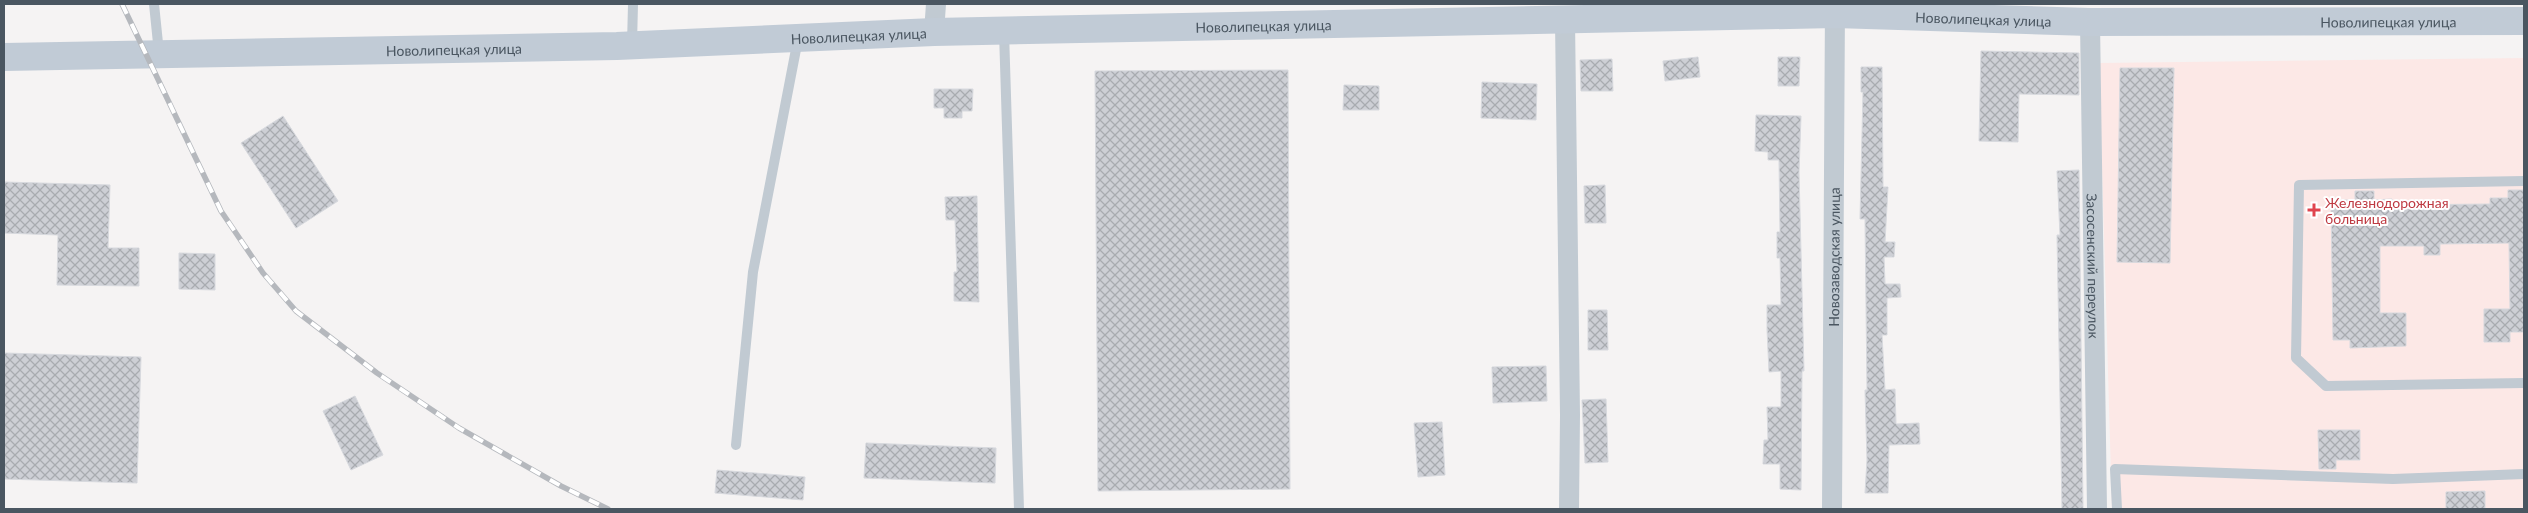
<svg xmlns="http://www.w3.org/2000/svg" width="2528" height="513" viewBox="0 0 2528 513" font-family="Lato,sans-serif">
<defs>
<pattern id="building-cross-hatch" width="8" height="8" patternUnits="userSpaceOnUse" patternTransform="scale(1.25)"><rect width="8" height="8" fill="#cdcfd5"/><path d="M0 0l8 8M0 8l8-8" fill="none" stroke="#a8abb0"/></pattern>
</defs>
<rect width="100%" height="100%" fill="#f5f3f3"/>
<polygon fill="#fce8e6" points="2524,58 2524,509 2112,509 2099,63"/>
<g fill="url(#building-cross-hatch)" stroke="#d7d9de">
<polygon points="1981,51 2079,53 2079,95 2019,94 2018,142 1979,141"/>
<polygon points="1698,57 1700,77 1665,81 1663,61"/>
<polygon points="1778,57 1800,57 1799,86 1778,86"/>
<polygon points="1612,59 1613,91 1581,91 1580,60"/>
<polygon points="1861,67 1882,67 1883,187 1888,187 1885,242 1895,242 1894,257 1884,257 1885,284 1900,284 1901,297 1887,298 1887,335 1882,335 1885,390 1895,389 1896,424 1919,423 1920,444 1889,445 1888,493 1865,493 1867,460 1865,390 1867,390 1865,219 1860,219 1863,92 1861,92"/>
<polygon points="2120,68 2174,68 2170,263 2117,262"/>
<polygon points="1288,70 1290,489 1098,491 1095,71"/>
<polygon points="1482,82 1537,84 1536,120 1481,118"/>
<polygon points="1344,85 1379,86 1379,110 1343,110"/>
<polygon points="934,89 973,89 972,111 962,111 962,118 944,118 944,108 934,108"/>
<polygon points="1756,115 1801,116 1799,172 1804,371 1802,371 1801,490 1780,489 1780,464 1763,464 1764,440 1768,440 1767,407 1781,407 1781,371 1769,372 1767,329 1767,305 1781,305 1780,258 1777,258 1777,232 1780,232 1779,160 1768,160 1768,152 1755,151"/>
<polygon points="283,116 338,201 296,228 241,143"/>
<polygon points="2079,170 2083,509 2062,509 2057,235 2060,235 2057,171"/>
<polygon points="4,182 110,185 108,248 139,248 139,286 57,285 58,235 4,233"/>
<polygon points="1605,185 1606,223 1585,223 1584,186"/>
<polygon points="2508,190 2524,190 2524,332 2510,332 2510,342 2484,342 2484,309 2510,309 2509,243 2440,244 2440,255 2424,255 2424,246 2380,246 2380,313 2406,313 2406,346 2350,348 2350,340 2333,340 2331,200 2355,200 2355,191 2374,191 2374,200 2392,199 2393,205 2490,204 2490,198 2508,198"/>
<polygon points="977,196 979,302 954,301 954,272 957,272 955,220 946,220 945,197"/>
<polygon points="179,253 215,254 215,290 179,289"/>
<polygon points="1588,310 1607,310 1608,350 1588,350"/>
<polygon points="4,353 141,357 137,483 4,479"/>
<polygon points="1546,366 1547,401 1493,403 1492,367"/>
<polygon points="355,396 383,455 351,470 323,411"/>
<polygon points="1606,399 1608,462 1585,463 1582,400"/>
<polygon points="1442,422 1445,475 1418,477 1414,423"/>
<polygon points="2318,430 2360,430 2360,460 2336,460 2336,469 2319,469"/>
<polygon points="866,443 996,448 995,483 864,478"/>
<polygon points="717,470 805,477 803,500 715,493"/>
<polygon points="2485,491 2485,509 2446,509 2446,492"/>
</g>
<g fill="none" stroke-linecap="round" stroke-linejoin="round">
<g stroke="#c1cad2" stroke-width="10">
<polyline points="154,4 159,53"/>
<polyline points="1004,32 1019,509"/>
<polyline points="632,44 633,4"/>
<polyline points="2524,181 2299,185 2296,358 2326,386 2524,383"/>
<polyline points="736,445 753,272 798,39"/>
<polyline points="2117,509 2115,469 2393,479 2524,474"/>
</g>
<g stroke="#c1cad2" stroke-width="20">
<polyline points="1565,20 1570,415 1569,509"/>
<path id="s1" d="M2090 22 2097 509"/>
<polyline points="934,32 936,4"/>
<path id="s2" d="M1832 509 1835 4"/>
</g>
<path stroke="#c1cbd6" stroke-width="28" id="s3" d="M4 57 617 46 934 32 1835 14 2090 22 2524 21"/>
<defs>
<polyline id="rail" points="122,4 221,211 263,273 296,311 377,373 459,428 561,486 608,509"/>
</defs>
<use href="#rail" stroke="#b5b8bd" stroke-width="5.5"/>
<use href="#rail" stroke="#fff" stroke-width="4" stroke-dasharray="11" stroke-linecap="butt"/>
</g>
<path fill="#e0444e" stroke="#fff" stroke-width="2" d="M2311.5 202.5h5v5h5v5h-5v5h-5v-5h-5v-5h5z"/>
<g text-anchor="middle" dominant-baseline="central" stroke-width="4" stroke-linejoin="round" paint-order="stroke">
<g font-size="14" fill="#4a5661" stroke="#fff">
<text stroke="none"><textPath href="#s3" startOffset="1980">Новолипецкая улица</textPath></text>
<text stroke="none"><textPath href="#s3" startOffset="2385">Новолипецкая улица</textPath></text>
<text stroke="none"><textPath href="#s3" startOffset="1260">Новолипецкая улица</textPath></text>
<text stroke="none"><textPath href="#s3" startOffset="855">Новолипецкая улица</textPath></text>
<text stroke="none"><textPath href="#s3" startOffset="450">Новолипецкая улица</textPath></text>
<text stroke="none"><textPath href="#s2" startOffset="252">Новозаводская улица</textPath></text>
<text stroke="none"><textPath href="#s1" startOffset="244">Засосенский переулок</textPath></text>
</g>
<g font-size="14" fill="#be3a42" stroke="#fff" text-anchor="start">
<text x="2325" y="202">Железнодорожная<tspan x="2325" dy="16">больница</tspan></text>
</g>
</g>
<rect width="2528" height="513" fill="none" stroke="#4a5661" stroke-width="10"/>
</svg>
